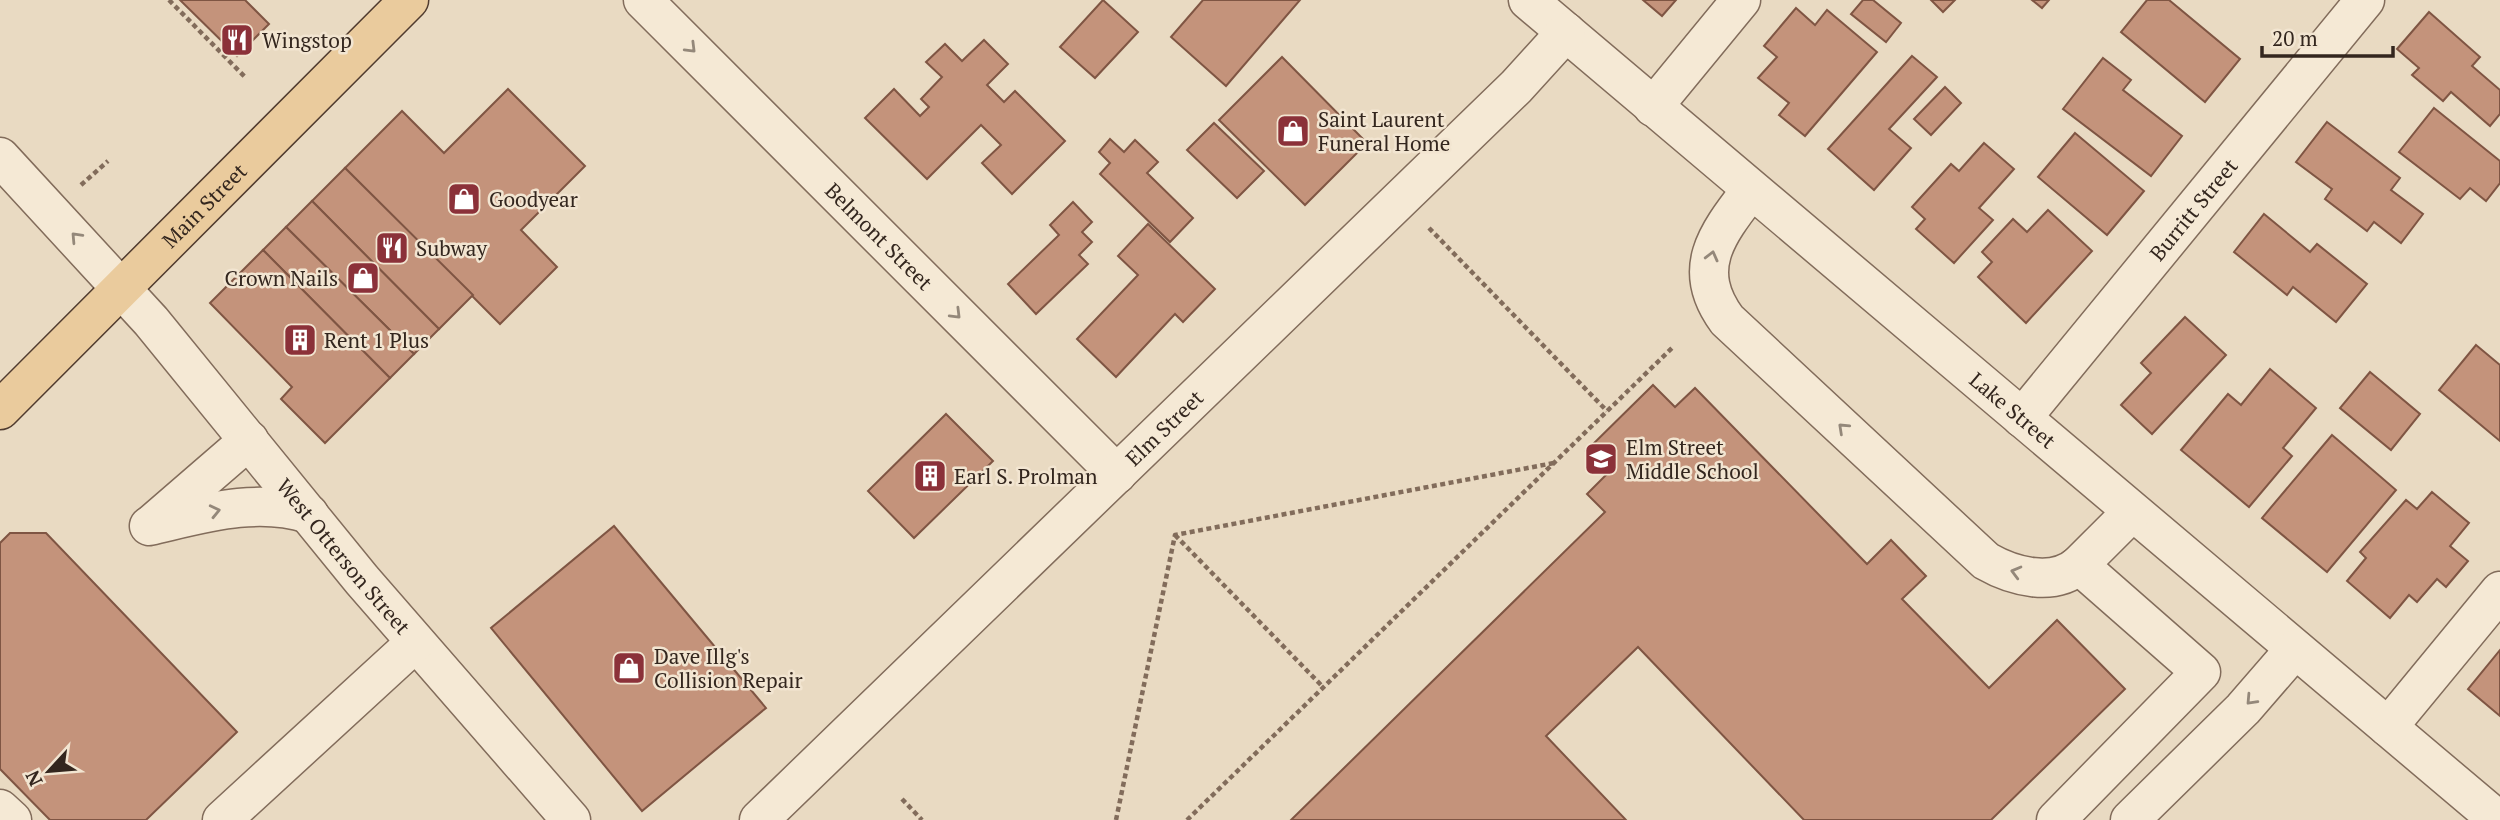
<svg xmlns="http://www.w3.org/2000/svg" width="2500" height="820" viewBox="0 0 2500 820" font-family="'PT Serif',serif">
<rect width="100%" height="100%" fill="#e9dac2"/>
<g fill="#c4937b" stroke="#7f5543" stroke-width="2">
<polygon points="180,0 245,0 269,24 237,56"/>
<polygon points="1103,0 1138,32 1095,78 1060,47"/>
<polygon points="1203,0 1300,0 1226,86 1171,37"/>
<polygon points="1643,0 1676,0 1662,16"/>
<polygon points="1863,0 1873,0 1901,23 1886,42 1851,14"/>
<polygon points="1931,0 1955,0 1943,12"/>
<polygon points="2032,0 2049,0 2042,8"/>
<polygon points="2147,0 2169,0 2240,59 2205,102 2121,32"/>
<polygon points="1796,8 1815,25 1827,10 1877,52 1805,136 1779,115 1789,103 1758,78 1777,57 1764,46"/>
<polygon points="2429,12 2480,57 2472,66 2500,90 2500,114 2490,126 2451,92 2443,101 2412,75 2419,68 2397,49"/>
<polygon points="984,40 1008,64 987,85 1004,102 1015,91 1065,141 1012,194 982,163 1001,145 981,125 927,179 865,118 894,89 920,116 929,107 921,99 942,77 926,62 945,44 962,61"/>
<polygon points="1912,56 1937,77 1889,129 1911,148 1874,190 1828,149"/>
<polygon points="1282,57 1367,143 1305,205 1219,120"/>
<polygon points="2103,58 2131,80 2123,90 2182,136 2151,176 2063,109"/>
<polygon points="1945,87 1961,103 1931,135 1914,119"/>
<polygon points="508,89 585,166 521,230 557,267 500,324 345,168 402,111 444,153"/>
<polygon points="2434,108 2500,161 2500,183 2486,201 2470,188 2460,199 2399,152"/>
<polygon points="2327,122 2400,178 2391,190 2423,214 2401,243 2374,222 2367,231 2325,199 2332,189 2296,162"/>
<polygon points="1214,123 1264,171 1237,198 1187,150"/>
<polygon points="2075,133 2144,191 2107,235 2038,177"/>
<polygon points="1110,139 1124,152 1135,140 1158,162 1147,173 1193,218 1170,242 1100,174 1110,163 1099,152"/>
<polygon points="1984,143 2014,169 1979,208 1993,220 1954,263 1916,229 1925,219 1912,207 1951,164 1959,171"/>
<polygon points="345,168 473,295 439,329 312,201"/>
<polygon points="312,201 439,329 414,354 286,227"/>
<polygon points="1073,202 1092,222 1082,232 1092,242 1079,255 1088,264 1036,314 1008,284 1059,235 1050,225"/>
<polygon points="2048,210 2092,251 2026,323 1978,277 1992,262 1982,252 2013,219 2027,232"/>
<polygon points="2264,214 2310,252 2317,244 2367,284 2336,322 2293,287 2287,295 2234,252"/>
<polygon points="1148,224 1215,289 1183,322 1175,314 1116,377 1077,339 1138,275 1118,256"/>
<polygon points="286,227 414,354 390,378 263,250"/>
<polygon points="263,250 390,378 325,443 281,399 292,387 210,303"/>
<polygon points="2185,317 2226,355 2152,434 2121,405 2151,373 2141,363"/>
<polygon points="2476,345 2500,365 2500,441 2439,390"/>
<polygon points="2270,369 2316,408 2283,448 2292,456 2249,507 2181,450 2228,394 2241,405"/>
<polygon points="2370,372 2420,414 2391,450 2340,408"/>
<polygon points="1653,385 1675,407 1695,388 1867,564 1891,540 1926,576 1902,599 1989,688 2057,620 2125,689 1991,820 1804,820 1638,647 1546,736 1626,820 1291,820 1605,512 1587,494 1608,473 1586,451"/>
<polygon points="946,414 993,461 914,538 868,491"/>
<polygon points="2332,435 2396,490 2327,572 2262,518"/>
<polygon points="2432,492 2469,523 2450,546 2468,561 2446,587 2437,579 2417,602 2409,595 2390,618 2347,581 2366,558 2360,552 2406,500 2417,509"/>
<polygon points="614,526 766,708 642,811 491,628"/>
<polygon points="10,533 46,533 237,732 146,820 50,820 0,769 0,543"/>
<polygon points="2500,650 2500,716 2468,689"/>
</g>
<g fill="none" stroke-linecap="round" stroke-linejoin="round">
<defs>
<g id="minor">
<path id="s1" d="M643 0 1117 474"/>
<path id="s2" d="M1528 0 2498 820"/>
<polyline points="1653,107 1741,0"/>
<path id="s3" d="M0 157 151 321 362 580 571 820"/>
<path d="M1751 190C1718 233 1689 268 1727 320L1986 561C2014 577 2054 587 2079 565"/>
<path id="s4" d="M2022 418 2365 0"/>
<polyline points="153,523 249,440"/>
<path d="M149 526C202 514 255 497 309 514"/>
<polyline points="2388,727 2500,591"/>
<polyline points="0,809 12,820"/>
<polyline points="222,820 415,643"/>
<path id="s5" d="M759 820 1516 87 1566 32"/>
<polyline points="2056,820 2201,672 2079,565 2132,512"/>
<polyline points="2130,820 2243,709 2295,649"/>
</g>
<g id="major">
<path id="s6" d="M0 410 409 0"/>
</g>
</defs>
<use href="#minor" stroke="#826c5b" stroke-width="41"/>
<use href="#major" stroke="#503b2f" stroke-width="41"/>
<g stroke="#826c5b" stroke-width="4.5" stroke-dasharray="5 3.5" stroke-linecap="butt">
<polyline points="169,0 246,78"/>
<polyline points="81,185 108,161"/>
<polyline points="1429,228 1607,411"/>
<polyline points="1175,535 1323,687"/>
<polyline points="902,799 922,820"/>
<polyline points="1116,820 1175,535 1554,463"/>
<polyline points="1187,820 1672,348"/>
</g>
<use href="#minor" stroke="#f5e9d5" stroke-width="38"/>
<use href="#major" stroke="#eacb9d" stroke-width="38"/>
</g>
<defs><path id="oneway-chevron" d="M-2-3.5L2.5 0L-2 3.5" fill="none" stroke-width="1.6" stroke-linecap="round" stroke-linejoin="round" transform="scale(1.75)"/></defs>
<g stroke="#94887a">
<use href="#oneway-chevron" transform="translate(691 48) rotate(45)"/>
<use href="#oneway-chevron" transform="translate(76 237) rotate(-133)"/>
<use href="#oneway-chevron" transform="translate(1712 256) rotate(-76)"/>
<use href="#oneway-chevron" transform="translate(956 314) rotate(45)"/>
<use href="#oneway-chevron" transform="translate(1843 428) rotate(-137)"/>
<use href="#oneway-chevron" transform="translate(215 511) rotate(-13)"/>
<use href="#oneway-chevron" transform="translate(2016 572) rotate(-165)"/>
<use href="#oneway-chevron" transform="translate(2251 700) rotate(133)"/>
</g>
<defs>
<symbol id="restaurant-square" viewBox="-11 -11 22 22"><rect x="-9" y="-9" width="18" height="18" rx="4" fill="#8b3139" stroke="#f2e5d1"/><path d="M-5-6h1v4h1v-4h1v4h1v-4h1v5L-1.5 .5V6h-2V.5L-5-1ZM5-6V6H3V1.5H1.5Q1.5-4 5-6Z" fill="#fff"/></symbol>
<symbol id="shop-square" viewBox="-11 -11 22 22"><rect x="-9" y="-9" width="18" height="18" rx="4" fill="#8b3139" stroke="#f2e5d1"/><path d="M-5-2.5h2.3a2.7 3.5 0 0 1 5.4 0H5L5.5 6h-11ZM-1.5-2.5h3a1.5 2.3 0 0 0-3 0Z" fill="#fff"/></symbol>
<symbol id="building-square" viewBox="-11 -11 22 22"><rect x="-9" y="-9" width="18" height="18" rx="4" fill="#8b3139" stroke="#f2e5d1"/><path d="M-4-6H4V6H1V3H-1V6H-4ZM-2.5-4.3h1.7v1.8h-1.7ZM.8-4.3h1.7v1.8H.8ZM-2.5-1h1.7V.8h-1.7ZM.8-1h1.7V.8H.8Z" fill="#fff"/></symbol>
<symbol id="school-square" viewBox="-11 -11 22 22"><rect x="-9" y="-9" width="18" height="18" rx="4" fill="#8b3139" stroke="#f2e5d1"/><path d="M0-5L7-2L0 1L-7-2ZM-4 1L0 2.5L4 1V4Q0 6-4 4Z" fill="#fff"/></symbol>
</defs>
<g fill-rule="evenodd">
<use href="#restaurant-square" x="218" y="21" width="38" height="38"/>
<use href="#shop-square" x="1274" y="112" width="38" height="38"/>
<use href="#shop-square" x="445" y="180" width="38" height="38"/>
<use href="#restaurant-square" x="373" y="229" width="38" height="38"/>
<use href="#shop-square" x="344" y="259" width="38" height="38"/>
<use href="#building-square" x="281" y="321" width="38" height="38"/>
<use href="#school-square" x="1582" y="440" width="38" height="38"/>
<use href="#building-square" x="911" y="457" width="38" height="38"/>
<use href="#shop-square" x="610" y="649" width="38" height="38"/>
</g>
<g text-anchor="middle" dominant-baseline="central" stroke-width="5" stroke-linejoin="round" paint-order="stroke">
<g font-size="21" fill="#33261e" stroke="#f2e5d1" text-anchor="start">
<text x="262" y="40">Wingstop</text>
<text x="1318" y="119">Saint Laurent<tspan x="1318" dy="24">Funeral Home</tspan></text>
<text x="489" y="199">Goodyear</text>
<text x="416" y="248">Subway</text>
<text x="338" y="278" text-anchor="end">Crown Nails</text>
<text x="324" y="340">Rent 1 Plus</text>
<text x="1626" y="447">Elm Street<tspan x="1626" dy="24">Middle School</tspan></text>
<text x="954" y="476">Earl S. Prolman</text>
<text x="654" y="656">Dave Illg's<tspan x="654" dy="24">Collision Repair</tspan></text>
</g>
<g font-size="21" fill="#33261e" stroke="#f2e5d1">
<text stroke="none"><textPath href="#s6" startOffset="289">Main Street</textPath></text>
<text stroke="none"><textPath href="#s4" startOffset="270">Burritt Street</textPath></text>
<text stroke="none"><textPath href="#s1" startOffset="334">Belmont Street</textPath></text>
<text stroke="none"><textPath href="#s2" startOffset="635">Lake Street</textPath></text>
<text stroke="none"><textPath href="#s5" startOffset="564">Elm Street</textPath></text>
<text stroke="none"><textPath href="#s3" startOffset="527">West Otterson Street</textPath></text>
</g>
</g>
<g transform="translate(49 771) rotate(244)" stroke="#f2e5d1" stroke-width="5" paint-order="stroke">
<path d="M0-5L12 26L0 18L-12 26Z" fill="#33261e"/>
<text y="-10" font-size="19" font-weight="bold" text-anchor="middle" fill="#33261e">N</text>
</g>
<path d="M2262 46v10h131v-10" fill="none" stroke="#33261e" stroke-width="3.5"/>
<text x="2272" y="46" font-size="21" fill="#33261e" stroke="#f2e5d1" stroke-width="5" paint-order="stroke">20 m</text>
</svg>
